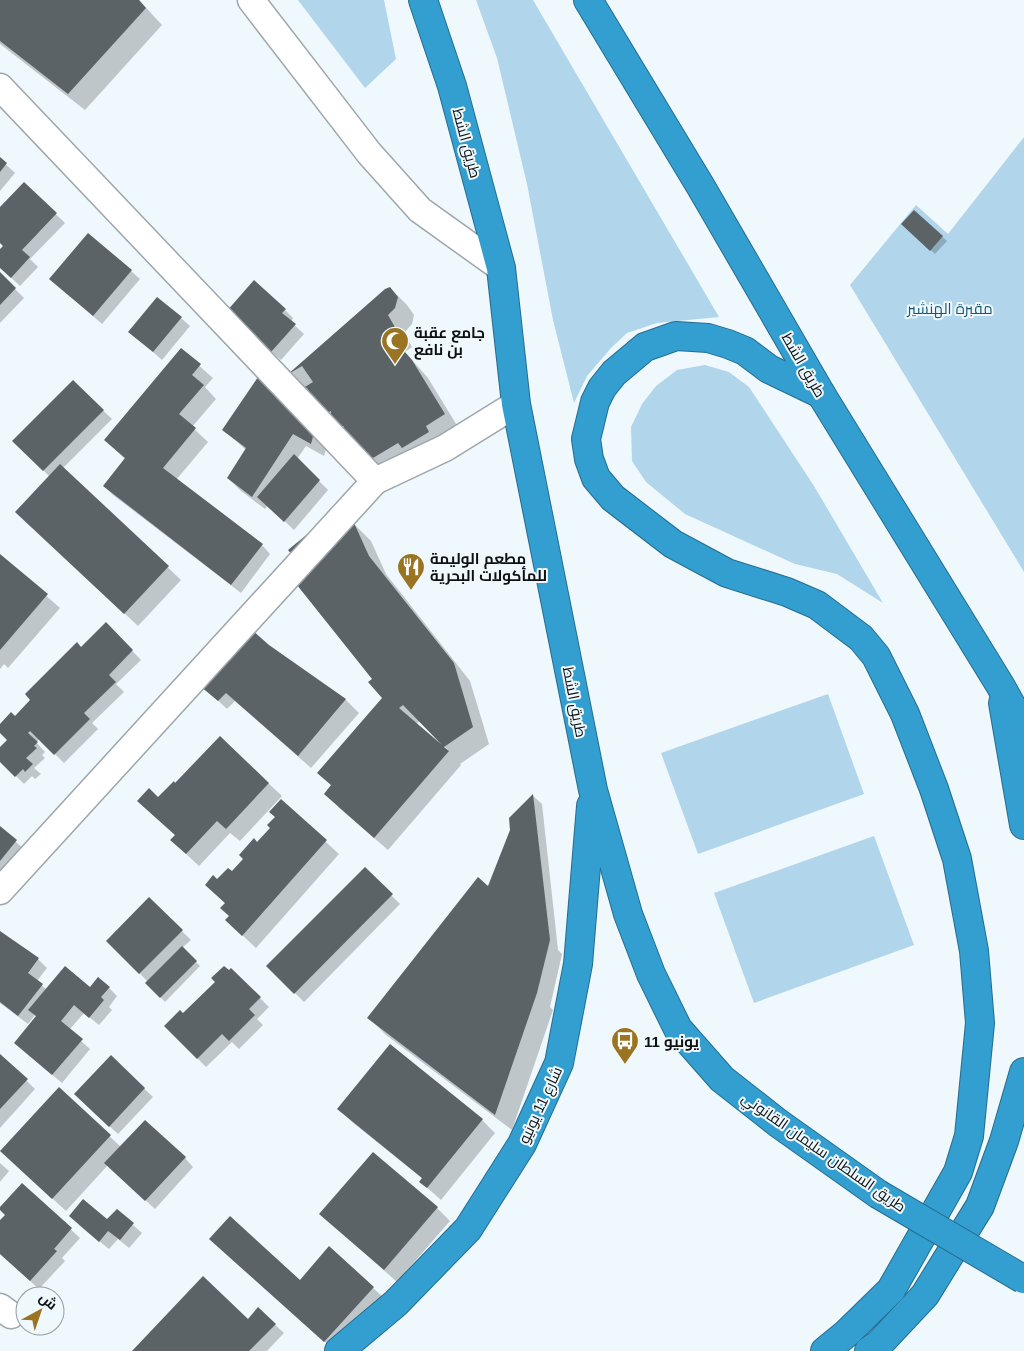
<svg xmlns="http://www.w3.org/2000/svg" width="1024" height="1351" viewBox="0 0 1024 1351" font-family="Arial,Cairo,sans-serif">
<rect width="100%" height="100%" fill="#eff8fd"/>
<g fill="#b1d5ea">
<polygon points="298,0 384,0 396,59 365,88"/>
<polygon points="476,0 533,0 719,317 657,323 627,333 611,348 587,376 574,403 553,320 527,184 497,58"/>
<polygon points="1024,137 1024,572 850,285 916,205 948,234"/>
<polygon points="705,365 729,372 749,387 814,486 883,603 837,574 795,564 685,514 646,482 632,461 631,427 642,404 656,386 677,370"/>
<polygon points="828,694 864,794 698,854 661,753"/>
<polygon points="874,836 914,945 754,1003 714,893"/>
</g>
<g fill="#0003" fill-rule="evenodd">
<polygon points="0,0 139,0 162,25 85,110 0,44"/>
<polygon points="0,159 15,173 0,191"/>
<polygon points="24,184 65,223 30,259 38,267 20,286 0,267 0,250 4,246 0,242 0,209"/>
<polygon points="914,211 947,241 935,254 906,228"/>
<polygon points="131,271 140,279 102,324 51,279"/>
<polygon points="0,274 24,298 0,323"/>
<polygon points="390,288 407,305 414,315 412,324 404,333 412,347 405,352 428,378 461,432 376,471 309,389 308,390 291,373"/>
<polygon points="285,310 293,318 291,322 304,334 281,360 236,321"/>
<polygon points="181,318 190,326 162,360 130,332"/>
<polygon points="181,350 213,378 205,387 216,399 192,427 208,442 176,480 262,545 270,554 241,593 113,495 104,486 125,459 105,440"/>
<polygon points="73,382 112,419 63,468 181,580 138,626 30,525 50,477 14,441"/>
<polygon points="314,429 328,443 324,456 306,446 297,459 328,490 294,530 268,505 265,509 241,491 228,478 246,450 224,430"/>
<path d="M354 524 371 541 386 574 470 681 489 744 460 764 461 765 388 850 338 807 332 786 383 698 374 679ZM420 721 448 750 447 751 416 724Z"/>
<polygon points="0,555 60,608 8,668 4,664 0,669"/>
<polygon points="106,624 141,660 116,684 124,692 92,723 98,729 64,763 40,739 36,742 45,752 42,755 45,758 34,768 41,774 35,779 32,776 24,784 0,760 0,749 9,740 0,731 0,725 15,717"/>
<polygon points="268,646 346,700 359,713 311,768 235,701 227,709 211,694"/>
<polygon points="220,738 282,796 240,841 230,833 199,866 185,853 176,836 152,814 159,799 176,784"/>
<polygon points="533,796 542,804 558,950 562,954 550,1007 553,1010 512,1130 386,1035 369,1018 489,888 512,830 510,818"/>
<polygon points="281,801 339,854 256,948 240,933 230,916 226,904 206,885 232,873 258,844 272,828"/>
<polygon points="0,828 24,849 0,880"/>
<polygon points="365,869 400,904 304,1002 268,966"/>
<polygon points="149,899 191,940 182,948 200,966 165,1002 147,983 148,982 108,941"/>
<polygon points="0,932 38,959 47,968 37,981 47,990 109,988 117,996 109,1007 112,1010 99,1025 84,1013 69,1030 90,1049 62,1083 15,1043 37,1017 35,1015 28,1024 0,1003"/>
<polygon points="231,969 269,1007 257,1019 263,1025 239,1049 232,1042 206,1067 165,1026 183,1015"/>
<polygon points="0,1055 35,1089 0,1128"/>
<polygon points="111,1057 153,1097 118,1134 84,1103"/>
<polygon points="59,1089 121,1147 185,1158 193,1167 155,1209 108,1165 66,1211 15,1164"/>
<polygon points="339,1109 482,1120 495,1133 441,1200 421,1182 423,1179 352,1122"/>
<polygon points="0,1163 9,1171 0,1182"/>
<polygon points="22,1184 80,1238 62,1258 65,1261 39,1289 0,1254 0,1222 6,1215"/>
<polygon points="437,1208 450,1221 397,1282 321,1214"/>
<polygon points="117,1211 142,1233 129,1248 118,1239 109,1249 79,1225 107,1221"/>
<polygon points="219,1247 300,1282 373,1288 382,1296 334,1350"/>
<polygon points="258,1309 284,1333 267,1351 134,1351 248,1321"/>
</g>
<g fill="#5c6367" fill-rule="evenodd">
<polygon points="0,0 139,0 146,8 68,94 0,41"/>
<polygon points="0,157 7,163 0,172"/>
<polygon points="24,182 57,213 22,250 30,257 11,278 0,268 0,249 3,246 0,243 0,207"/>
<polygon points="914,210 943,236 930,251 901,224"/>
<polygon points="88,233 132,270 93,316 49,279"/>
<polygon points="0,272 16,288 0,305"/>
<polygon points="254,280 286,309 282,313 296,324 271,352 226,312"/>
<polygon points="390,287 398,297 395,308 388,315 396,329 389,334 412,360 445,414 426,426 429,432 402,448 398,443 368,461 356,448 358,443 355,441 352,443 342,431 344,426 337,427 331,418 331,411 323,415 307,388 296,395 295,393 313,382 302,366 287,375 385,289"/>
<polygon points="157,297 182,317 153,352 128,332"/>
<polygon points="181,348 201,364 192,375 204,385 179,414 196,428 163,468 263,544 231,585 103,486 125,458 104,440"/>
<polygon points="258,377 315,429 311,444 293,434 252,497 227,478 246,448 222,430"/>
<polygon points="73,380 104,410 43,471 12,441"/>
<polygon points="294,454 320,480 284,522 257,497"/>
<polygon points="60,464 169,566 124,614 15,512"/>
<path d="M332 514 354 523 369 556 454 663 473 727 444 747 449 751 374 838 324 794 331 785 317 773 382 698 368 682 372 679 289 575 301 566 288 550ZM403 705 441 744 399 708Z"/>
<polygon points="0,554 48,594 0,650"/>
<polygon points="106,622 133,650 109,675 116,682 84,713 90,719 54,755 30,731 28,733 38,742 34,746 37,748 26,758 33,764 25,772 23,769 15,777 0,762 0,747 7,740 0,733 0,724 11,712 15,716 30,700 25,694 77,642 81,647"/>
<polygon points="251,629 269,645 346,699 298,756 226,693 218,701 200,686"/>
<polygon points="220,736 269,783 226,829 217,821 186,854 170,840 175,835 137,801 149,788 158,797 174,781 175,783"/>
<polygon points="533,794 550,940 537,993 495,1115 367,1018 478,877 488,886 510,830 509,818"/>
<polygon points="281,799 327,840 242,936 225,920 229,916 220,908 225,903 205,885 213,875 217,879 228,868 232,871 243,859 239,855 254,838 257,842 270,828 267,825 275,817 269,812"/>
<polygon points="0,826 17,840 0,861"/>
<polygon points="365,867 393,894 294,994 266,966"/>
<polygon points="149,897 183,930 139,974 106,941"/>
<polygon points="0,931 39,958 28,973 43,984 18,1016 0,1002"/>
<polygon points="182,946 197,961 160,998 145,983"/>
<polygon points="65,966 90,987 98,977 110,987 101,997 104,1000 89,1018 74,1005 61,1021 83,1039 52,1075 14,1043 36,1016 28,1010"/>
<polygon points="224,966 229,970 231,968 261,997 249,1009 255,1015 229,1041 222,1034 197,1059 164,1026 180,1010 183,1013 215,982 211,978"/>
<polygon points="390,1044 483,1119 427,1188 419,1182 422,1178 337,1109"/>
<polygon points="0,1054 28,1079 0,1109"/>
<polygon points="111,1055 145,1088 109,1127 74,1094"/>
<polygon points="59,1087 111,1135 52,1199 0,1151"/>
<polygon points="145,1120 186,1157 145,1201 104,1163"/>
<polygon points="373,1152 438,1207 384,1270 319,1214"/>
<polygon points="22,1183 72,1228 54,1249 57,1251 30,1281 0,1254 0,1220 5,1215 0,1210 0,1207"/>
<polygon points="83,1199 107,1219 117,1209 134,1223 120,1240 108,1231 99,1242 69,1216"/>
<polygon points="230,1216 300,1280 329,1246 374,1287 324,1342 209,1239"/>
<polygon points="203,1276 248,1319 258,1307 276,1324 249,1351 132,1351"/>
</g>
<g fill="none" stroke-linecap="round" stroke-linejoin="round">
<defs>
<g id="street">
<polyline points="251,0 369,153 420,210 501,268"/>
<polyline points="0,87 375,481 445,448 516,404"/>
<polyline points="0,891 375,481"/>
<polyline points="0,1307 11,1315"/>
</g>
<g id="highway">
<polyline points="423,0 452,86 501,268 516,404 593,790 628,914 651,974 678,1029 722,1079 778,1123 878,1194"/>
<polyline points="588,0 701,187 821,394 1000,685 1024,728"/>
<polyline points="821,394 769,369 745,351 728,344 708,338 676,336 645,347 614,373 602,388 595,402 586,439 589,459 596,478 613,498 673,544 727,573 787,592 817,605 861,638 876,656 905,714 934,789 957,859 974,951 980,1023 969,1136 958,1172 891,1290 847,1333 825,1351"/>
<polyline points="1003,703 1024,825"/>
<polyline points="339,1351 396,1303 468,1229 522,1144 559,1063 578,964 591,806"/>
<polyline points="869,1351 879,1344 925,1295 980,1206 1004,1141 1024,1072"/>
</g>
</defs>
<use href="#street" stroke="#9ea6ab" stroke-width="29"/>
<use href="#highway" stroke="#266d8e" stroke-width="30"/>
<use href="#street" stroke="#fff" stroke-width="26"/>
<use href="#highway" stroke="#339ed0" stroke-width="28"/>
<defs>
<polyline id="highway-bridge" points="878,1194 1023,1279"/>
</defs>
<use href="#highway-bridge" stroke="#266d8e" stroke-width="30" stroke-linecap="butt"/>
<use href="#highway-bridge" stroke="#339ed0" stroke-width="28"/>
</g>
<defs>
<symbol id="mosque-pin" viewBox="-11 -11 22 30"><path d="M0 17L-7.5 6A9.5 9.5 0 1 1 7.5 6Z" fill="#9a7420" stroke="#eff8fd"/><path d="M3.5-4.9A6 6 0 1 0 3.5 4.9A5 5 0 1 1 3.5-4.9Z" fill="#fff"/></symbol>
<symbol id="restaurant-pin" viewBox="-11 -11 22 30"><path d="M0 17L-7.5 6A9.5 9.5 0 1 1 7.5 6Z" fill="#9a7420" stroke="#eff8fd"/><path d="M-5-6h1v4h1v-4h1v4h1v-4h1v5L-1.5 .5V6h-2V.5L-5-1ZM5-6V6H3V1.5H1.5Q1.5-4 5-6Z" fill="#fff"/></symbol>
<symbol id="bus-pin" viewBox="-11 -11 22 30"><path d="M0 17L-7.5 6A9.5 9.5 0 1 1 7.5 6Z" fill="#9a7420" stroke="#eff8fd"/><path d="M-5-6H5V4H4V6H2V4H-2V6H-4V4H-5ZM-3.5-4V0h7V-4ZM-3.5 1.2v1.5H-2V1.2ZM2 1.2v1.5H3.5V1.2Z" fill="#fff"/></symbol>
</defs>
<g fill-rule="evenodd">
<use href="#mosque-pin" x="379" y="325" width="32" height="43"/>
<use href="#restaurant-pin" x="395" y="551" width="32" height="43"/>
<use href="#bus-pin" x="609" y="1025" width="32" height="43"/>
</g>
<g text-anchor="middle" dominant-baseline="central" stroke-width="4" stroke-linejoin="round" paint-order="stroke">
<g font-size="15" fill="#0e1112" stroke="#eff8fd">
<text transform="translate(467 143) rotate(75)">طريق الشط</text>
<text transform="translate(804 365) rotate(60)">طريق الشط</text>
<text transform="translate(575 702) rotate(79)">طريق الشط</text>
<text transform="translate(540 1105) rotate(-65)">شارع 11 يونيو</text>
<text transform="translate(824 1152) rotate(35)">طريق السلطان سليمان القانوني</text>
</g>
<g font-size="15" fill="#125776" stroke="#eff8fd">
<text x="950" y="308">مقبرة الهنشير</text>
</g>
<g font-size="15" font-weight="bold" fill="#0e1112" stroke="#eff8fd" text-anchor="start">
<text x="414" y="332">جامع عقبة<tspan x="414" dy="17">بن نافع</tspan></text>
<text x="430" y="558">مطعم الوليمة<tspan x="430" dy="17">للمأكولات البحرية</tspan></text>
<text x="644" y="1041">11 يونيو</text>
</g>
</g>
<g transform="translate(40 1311) rotate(40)"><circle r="24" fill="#eff8fd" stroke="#959c9f"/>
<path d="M0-4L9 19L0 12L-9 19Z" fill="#9a7420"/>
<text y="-8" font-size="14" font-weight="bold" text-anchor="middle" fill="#0e1112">ش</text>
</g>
</svg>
